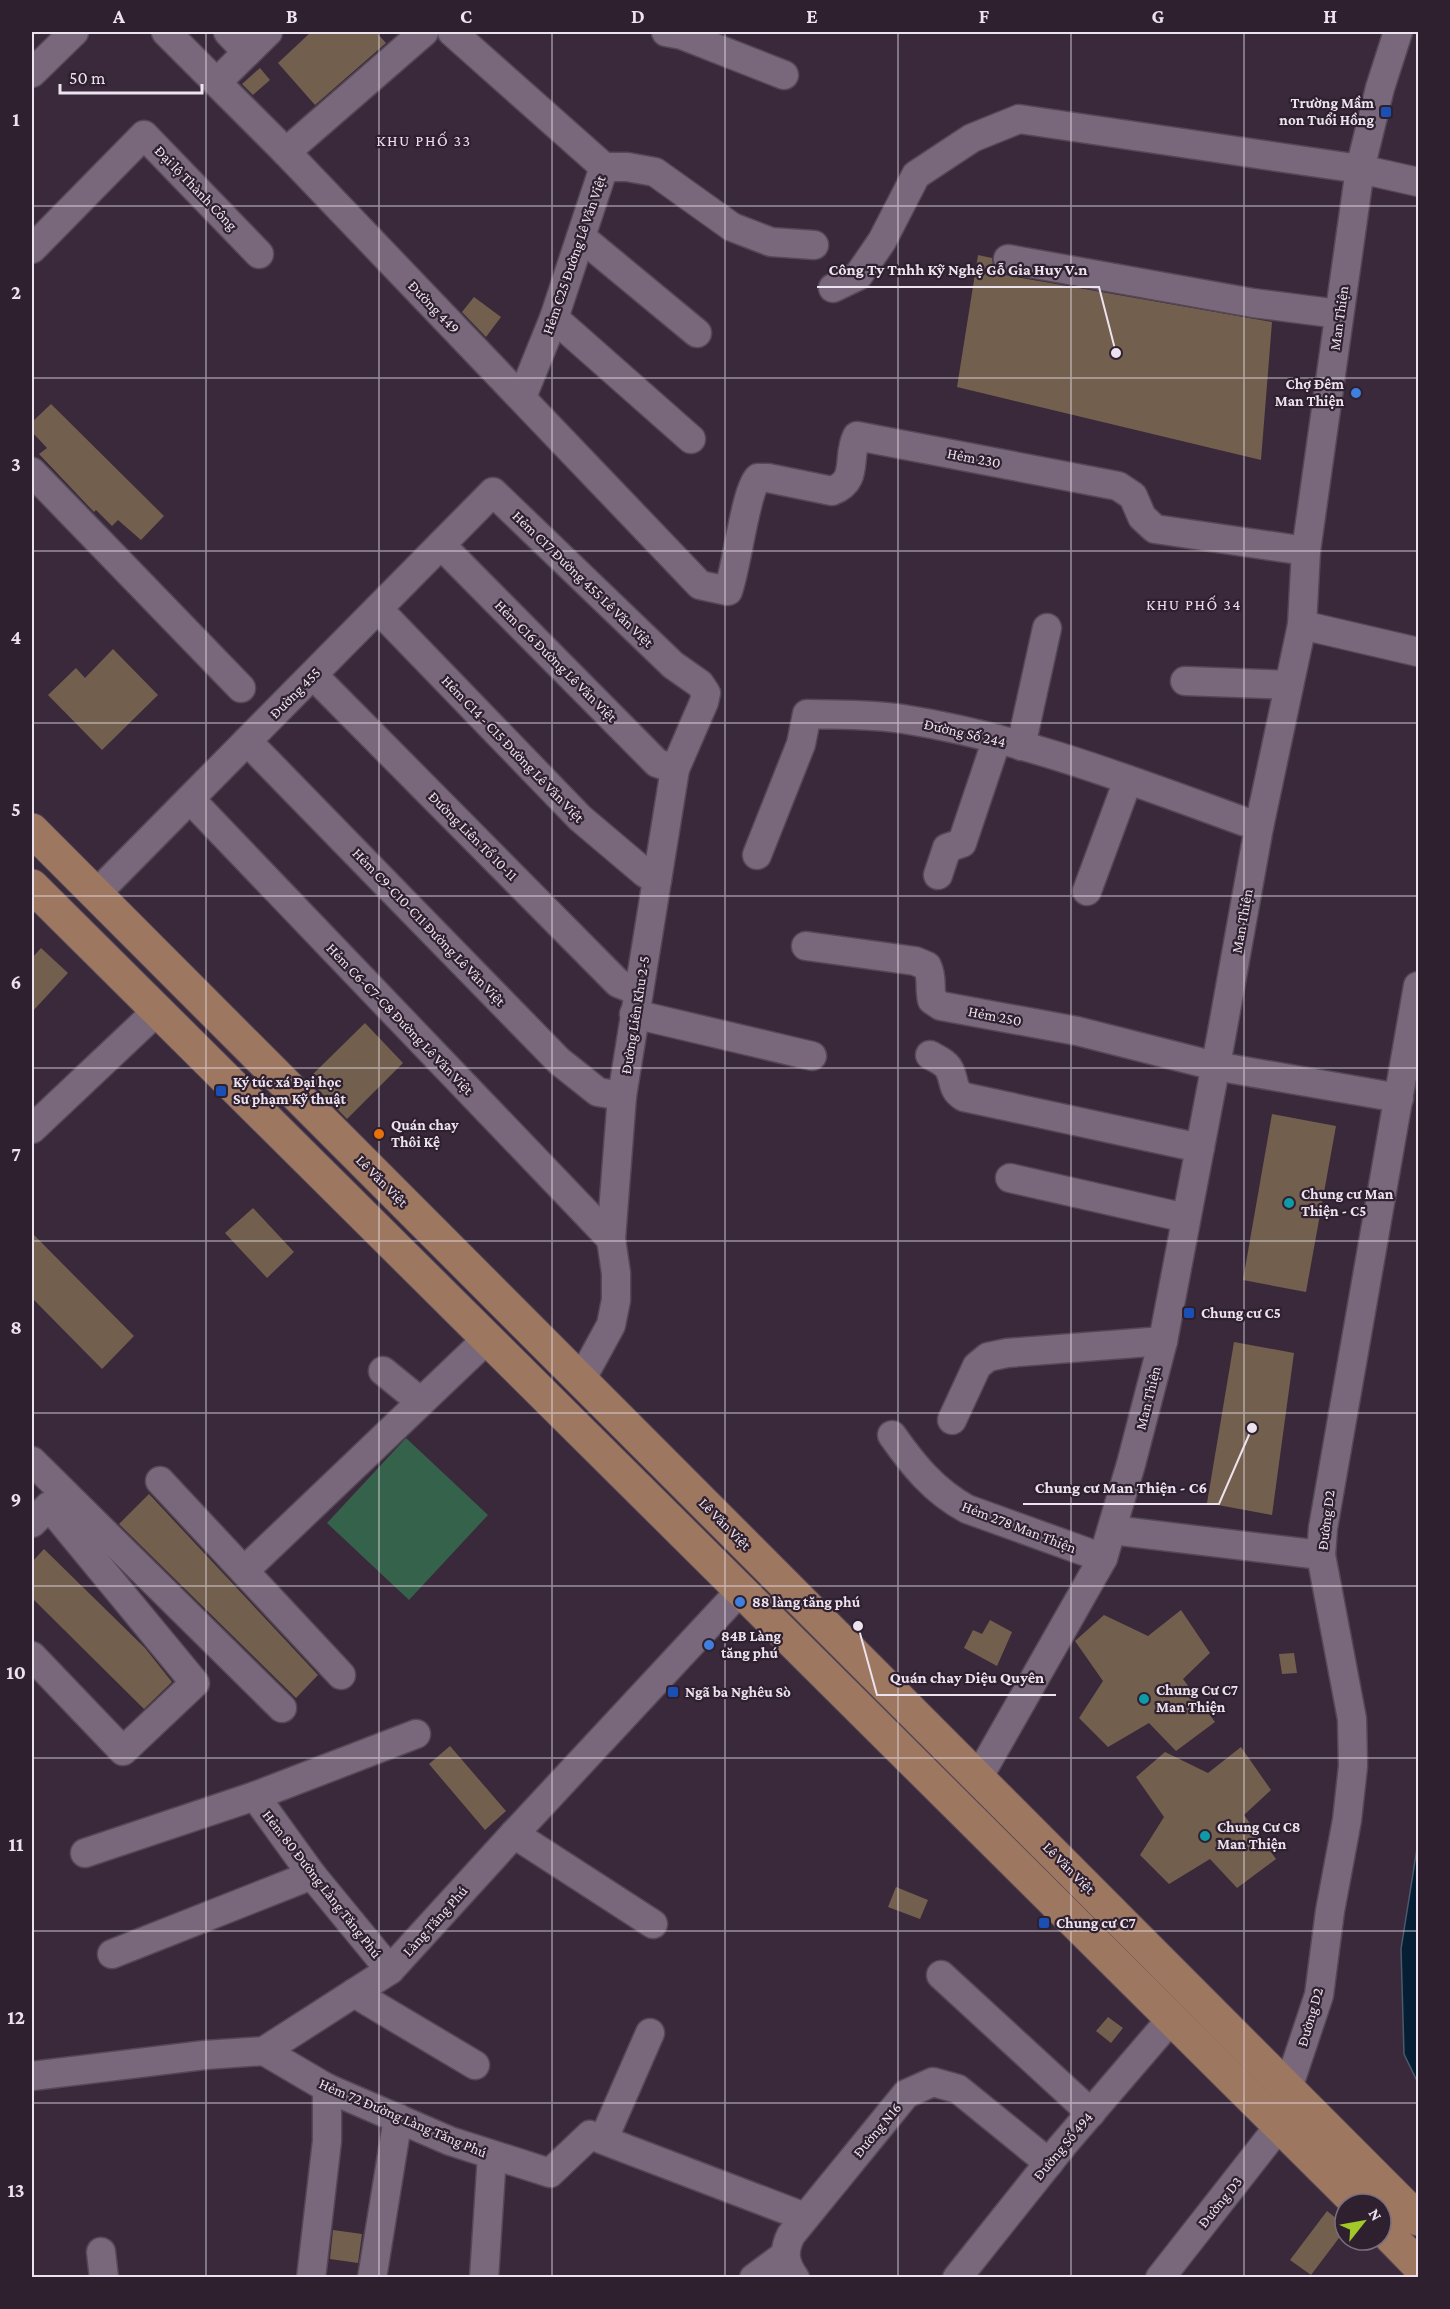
<svg xmlns="http://www.w3.org/2000/svg" width="1450" height="2309" viewBox="0 0 1450 2309" font-family="'Crimson Pro',serif">
<rect width="100%" height="100%" fill="#39293a"/>
<polygon fill="#35624b" points="406,1438 488,1515 409,1600 327,1523"/>
<polygon fill="#051e34" stroke="#4b596c" stroke-width="1.5" points="1418,1842 1418,2083 1404,2054 1401,1949"/>
<g fill="#735f4e">
<polygon points="311,32 376,32 386,43 315,105 278,63"/>
<polygon points="260,68 270,80 253,95 242,84"/>
<polygon points="978,255 992,258 993,265 997,271 1005,275 1272,322 1261,460 957,387"/>
<polygon points="474,297 501,317 486,337 462,312"/>
<polygon points="51,404 164,516 141,540 118,520 112,526 96,510 94,512 39,454 47,448 32,432 32,422"/>
<polygon points="113,649 158,695 102,750 48,695 76,668 85,678"/>
<polygon points="41,948 68,973 32,1012 32,958"/>
<polygon points="365,1023 403,1063 347,1119 308,1079"/>
<polygon points="1272,1114 1336,1126 1306,1292 1243,1280"/>
<polygon points="253,1208 294,1252 267,1278 225,1233"/>
<polygon points="32,1233 134,1336 102,1369 32,1298"/>
<polygon points="1234,1342 1294,1353 1272,1515 1207,1503"/>
<polygon points="149,1494 318,1675 296,1698 119,1524"/>
<polygon points="44,1549 145,1648 172,1682 144,1709 32,1598 32,1562"/>
<polygon points="1181,1610 1210,1653 1183,1679 1215,1722 1176,1751 1149,1723 1108,1747 1079,1718 1103,1681 1075,1641 1104,1615 1148,1636"/>
<polygon points="990,1620 1012,1632 997,1666 964,1648 973,1630 982,1634"/>
<polygon points="1294,1653 1297,1673 1282,1674 1279,1654"/>
<polygon points="450,1746 506,1811 485,1830 429,1764"/>
<polygon points="1241,1747 1271,1790 1244,1815 1276,1859 1237,1888 1210,1859 1169,1884 1140,1855 1164,1817 1136,1777 1165,1752 1208,1773"/>
<polygon points="896,1887 928,1900 920,1919 888,1907"/>
<polygon points="1108,2017 1123,2028 1111,2043 1096,2031"/>
<polygon points="1327,2211 1345,2225 1345,2230 1311,2275 1290,2260"/>
<polygon points="333,2230 362,2234 358,2263 330,2259"/>
</g>
<g fill="none" stroke-linecap="round" stroke-linejoin="round">
<defs>
<g id="minor">
<path d="M166 32 286 152 700 585 728 591C737 567 745 492 758 478H768L832 491C860 480 846 458 857 436L1118 486 1133 496 1142 517 1155 529 1306 551"/>
<polyline points="228,32 247,52"/>
<polyline points="452,32 604,167 554,318 522,397"/>
<polyline points="666,32 682,35 784,75"/>
<polyline points="32,73 74,32"/>
<polyline points="217,82 268,32"/>
<polyline points="286,152 424,32"/>
<polyline points="604,167 627,167 655,172 732,227 771,242 814,245"/>
<polyline points="581,237 697,333"/>
<polyline points="32,249 144,135 259,254"/>
<polyline points="1008,259 1253,303 1339,314"/>
<polyline points="833,288 858,276 882,241 916,175 972,138 1019,119 1360,169 1418,182"/>
<polyline points="554,318 691,439"/>
<polyline points="32,472 241,688"/>
<polyline points="441,545 657,763 675,769"/>
<polyline points="378,609 580,818 645,873 657,880"/>
<polyline points="1302,625 1418,652"/>
<polyline points="313,675 618,983 638,991"/>
<polyline points="1185,681 1289,685"/>
<polyline points="247,741 559,1061 598,1092 622,1096"/>
<polyline points="1021,746 1047,628"/>
<polyline points="190,799 611,1239"/>
<path d="M757 855 801 744 807 714C839 715 872 714 903 719 1025 738 1143 785 1259 827"/>
<polyline points="938,875 947,848 962,843 997,739"/>
<polyline points="1087,891 1128,780"/>
<polyline points="96,894 493,492 673,665 700,684 706,693 704,702 675,769 622,1096 611,1239 616,1273 616,1300 611,1325 581,1380"/>
<path d="M806 946 915 961 927 966C933 978 929 987 932 1000L941 1006 1077 1031 1215 1066 1399 1098"/>
<polyline points="634,1014 812,1056"/>
<path d="M930 1055C937 1059 947 1063 950 1071 955 1082 952 1090 964 1097L1200 1148"/>
<polyline points="32,1129 157,1011"/>
<polyline points="1010,1178 1186,1218"/>
<polyline points="383,1371 421,1402"/>
<polyline points="952,1420 977,1366 988,1357 1007,1353 1163,1341"/>
<path d="M892 1435C913 1465 934 1491 967 1509L1103 1558"/>
<polyline points="32,1461 282,1708"/>
<polyline points="160,1481 341,1675"/>
<polyline points="32,1523 49,1506 195,1683 123,1751 32,1656"/>
<polyline points="1112,1530 1321,1555"/>
<polyline points="244,1571 487,1339"/>
<polyline points="978,1778 1103,1558 1131,1464 1163,1341 1220,1043 1259,827 1302,625 1306,551 1360,169 1380,88 1398,32"/>
<polyline points="255,1796 312,1875 390,1970"/>
<polyline points="514,1834 653,1924"/>
<polyline points="85,1853 255,1796 416,1734"/>
<polyline points="112,1954 312,1875"/>
<polyline points="941,1975 1091,2113"/>
<polyline points="354,1993 475,2065"/>
<polyline points="264,2051 327,2088 450,2141 550,2173 590,2135 805,2217"/>
<polyline points="32,2076 205,2055 264,2051 390,1970 514,1834 741,1590"/>
<polyline points="1288,2088 1319,1995 1330,1911 1347,1820 1353,1766 1352,1719 1321,1555 1323,1528 1418,986"/>
<polyline points="604,2138 650,2033"/>
<polyline points="101,2252 104,2278"/>
<polyline points="311,2278 327,2141 327,2088"/>
<polyline points="372,2278 398,2118"/>
<polyline points="484,2278 492,2155"/>
<polyline points="754,2278 785,2255"/>
<path d="M795 2278C784 2263 783 2251 791 2235L906 2094 933 2082 958 2089 1049 2163"/>
<polyline points="957,2278 1063,2145 1172,2018"/>
<polyline points="1160,2278 1280,2125"/>
</g>
<g id="major">
<polyline points="32,830 1418,2219"/>
<polyline points="32,886 1358,2204"/>
<polyline points="1381,2227 1418,2265"/>
</g>
</defs>
<use href="#minor" stroke="#554856" stroke-width="31"/>
<use href="#major" stroke="#554856" stroke-width="35"/>
<use href="#minor" stroke="#79687b" stroke-width="28"/>
<use href="#major" stroke="#9e7761" stroke-width="33"/>
</g>
<path fill="none" stroke="#ede3ee" stroke-width="1.5" stroke-opacity="0.55" d="M206 32V2278M379 32V2278M552 32V2278M725 32V2278M898 32V2278M1071 32V2278M1244 32V2278M32 206H1418M32 378H1418M32 551H1418M32 723H1418M32 896H1418M32 1068H1418M32 1241H1418M32 1413H1418M32 1586H1418M32 1758H1418M32 1931H1418M32 2103H1418"/>
<g fill="#1a4fb4" stroke="#2f2030" stroke-width="2">
<rect x="1380" y="106" width="12" height="12" rx="3"/>
<rect x="215" y="1085" width="12" height="12" rx="3"/>
<rect x="1183" y="1307" width="12" height="12" rx="3"/>
<rect x="667" y="1686" width="12" height="12" rx="3"/>
<rect x="1038" y="1917" width="12" height="12" rx="3"/>
</g>
<g fill="#3f7fe0" stroke="#2f2030" stroke-width="2">
<circle cx="1356" cy="393" r="6"/>
<circle cx="740" cy="1602" r="6"/>
<circle cx="709" cy="1645" r="6"/>
</g>
<circle fill="#e8710a" stroke="#2f2030" stroke-width="2" cx="379" cy="1134" r="6"/>
<g fill="#0f9aa8" stroke="#2f2030" stroke-width="2">
<circle cx="1289" cy="1203" r="6"/>
<circle cx="1144" cy="1699" r="6"/>
<circle cx="1205" cy="1836" r="6"/>
</g>
<g text-anchor="middle" dominant-baseline="central" stroke-width="4.5" stroke-linejoin="round" paint-order="stroke">
<g font-size="15" font-weight="bold" fill="#ede3ee" stroke="#2f2030" text-anchor="start">
<text x="1374" y="103" text-anchor="end">Trường Mầm<tspan x="1374" dy="17">non Tuổi Hồng</tspan></text>
<text x="1344" y="384" text-anchor="end">Chợ Đêm<tspan x="1344" dy="17">Man Thiện</tspan></text>
<text x="233" y="1082">Ký túc xá Đại học<tspan x="233" dy="17">Sư phạm Kỹ thuật</tspan></text>
<text x="391" y="1125">Quán chay<tspan x="391" dy="17">Thôi Kệ</tspan></text>
<text x="1301" y="1194">Chung cư Man<tspan x="1301" dy="17">Thiện - C5</tspan></text>
<text x="1201" y="1313">Chung cư C5</text>
<text x="752" y="1602">88 làng tăng phú</text>
<text x="721" y="1636">84B Làng<tspan x="721" dy="17">tăng phú</tspan></text>
<text x="1156" y="1690">Chung Cư C7<tspan x="1156" dy="17">Man Thiện</tspan></text>
<text x="685" y="1692">Ngã ba Nghêu Sò</text>
<text x="1217" y="1827">Chung Cư C8<tspan x="1217" dy="17">Man Thiện</tspan></text>
<text x="1056" y="1923">Chung cư C7</text>
</g>
<g font-size="15" fill="#ede3ee" stroke="#2f2030">
<text transform="translate(196 188) rotate(46)">Đại lộ Thành Công</text>
<text transform="translate(574 255) rotate(-71)">Hẻm C25 Đường Lê Văn Việt</text>
<text transform="translate(434 307) rotate(46)">Đường 449</text>
<text transform="translate(1339 318) rotate(-82)">Man Thiện</text>
<text transform="translate(974 458) rotate(11)">Hẻm 230</text>
<text transform="translate(583 579) rotate(44)">Hẻm C17 Đường 455 Lê Văn Việt</text>
<text transform="translate(556 661) rotate(45)">Hẻm C16 Đường Lê Văn Việt</text>
<text transform="translate(295 693) rotate(-45)">Đường 455</text>
<text transform="translate(965 733) rotate(13)">Đường Số 244</text>
<text transform="translate(513 749) rotate(46)">Hẻm C14 - C15 Đường Lê Văn Việt</text>
<text transform="translate(473 836) rotate(45)">Đường Liên Tổ 10-11</text>
<text transform="translate(1242 921) rotate(-80)">Man Thiện</text>
<text transform="translate(429 927) rotate(46)">Hẻm C9-C10-C11 Đường Lê Văn Việt</text>
<text transform="translate(635 1015) rotate(-81)">Đường Liên Khu 2-5</text>
<text transform="translate(995 1016) rotate(11)">Hẻm 250</text>
<text transform="translate(400 1019) rotate(46)">Hẻm C6-C7-C8 Đường Lê Văn Việt</text>
<text transform="translate(382 1181) rotate(45)">Lê Văn Việt</text>
<text transform="translate(1148 1398) rotate(-76)">Man Thiện</text>
<text transform="translate(1326 1520) rotate(-83)">Đường D2</text>
<text transform="translate(725 1524) rotate(45)">Lê Văn Việt</text>
<text transform="translate(1019 1527) rotate(21)">Hẻm 278 Man Thiện</text>
<text transform="translate(1069 1868) rotate(45)">Lê Văn Việt</text>
<text transform="translate(322 1884) rotate(52)">Hẻm 80 Đường Làng Tăng Phú</text>
<text transform="translate(435 1921) rotate(-48)">Làng Tăng Phú</text>
<text transform="translate(1310 2017) rotate(-74)">Đường D2</text>
<text transform="translate(403 2118) rotate(23)">Hẻm 72 Đường Làng Tăng Phú</text>
<text transform="translate(877 2130) rotate(-50)">Đường N16</text>
<text transform="translate(1063 2146) rotate(-50)">Đường Số 494</text>
<text transform="translate(1220 2202) rotate(-51)">Đường D3</text>
</g>
<g font-size="16" letter-spacing="1.5" fill="#f0dcf2" stroke="#2f2030">
<text x="424" y="140">KHU PHỐ 33</text>
<text x="1194" y="604">KHU PHỐ 34</text>
</g>
</g>
<path fill="none" stroke="#ede3ee" stroke-width="2" d="M1116 353L1099 287H817M1252 1428L1219 1504H1023M858 1626L877 1695H1056"/>
<g fill="#ede3ee" stroke="#2f2030" stroke-width="2">
<circle cx="1116" cy="353" r="6"/>
<circle cx="1252" cy="1428" r="6"/>
<circle cx="858" cy="1626" r="6"/>
</g>
<g font-size="16" text-anchor="middle" font-weight="bold" fill="#ede3ee" stroke="#2f2030" stroke-width="4.5" stroke-linejoin="round" paint-order="stroke">
<text x="958" y="275">Công Ty Tnhh Kỹ Nghệ Gỗ Gia Huy V.n</text>
<text x="1121" y="1493">Chung cư Man Thiện - C6</text>
<text x="967" y="1683">Quán chay Diệu Quyên</text>
</g>
<rect width="1450" height="2309" fill="none" stroke="#2f2030" stroke-width="66"/>
<g transform="translate(1363 2222) rotate(59)"><circle r="28" fill="#2f2030" stroke="#7b6e7c" stroke-width="1.5"/>
<path d="M0-4.5L10 22L0 15L-10 22Z" fill="#a2c928"/>
<text y="-9" font-size="16" font-weight="bold" text-anchor="middle" fill="#ede3ee">N</text>
</g>
<path d="M60 84v9h142v-9" fill="none" stroke="#ede3ee" stroke-width="3"/>
<text x="69" y="84" font-size="18" fill="#ede3ee" stroke="#2f2030" stroke-width="4.5" paint-order="stroke">50 m</text>
<rect x="33" y="33" width="1384" height="2243" fill="none" stroke="#ede3ee" stroke-width="2"/>
<g font-size="20" text-anchor="middle" font-weight="bold" fill="#ede3ee">
<text x="119" y="23">A</text>
<text x="292" y="23">B</text>
<text x="466" y="23">C</text>
<text x="638" y="23">D</text>
<text x="812" y="23">E</text>
<text x="984" y="23">F</text>
<text x="1158" y="23">G</text>
<text x="1330" y="23">H</text>
<text x="16" y="126">1</text>
<text x="16" y="299">2</text>
<text x="16" y="471">3</text>
<text x="16" y="644">4</text>
<text x="16" y="816">5</text>
<text x="16" y="989">6</text>
<text x="16" y="1161">7</text>
<text x="16" y="1334">8</text>
<text x="16" y="1506">9</text>
<text x="16" y="1679">10</text>
<text x="16" y="1851">11</text>
<text x="16" y="2024">12</text>
<text x="16" y="2197">13</text>
</g>
</svg>
